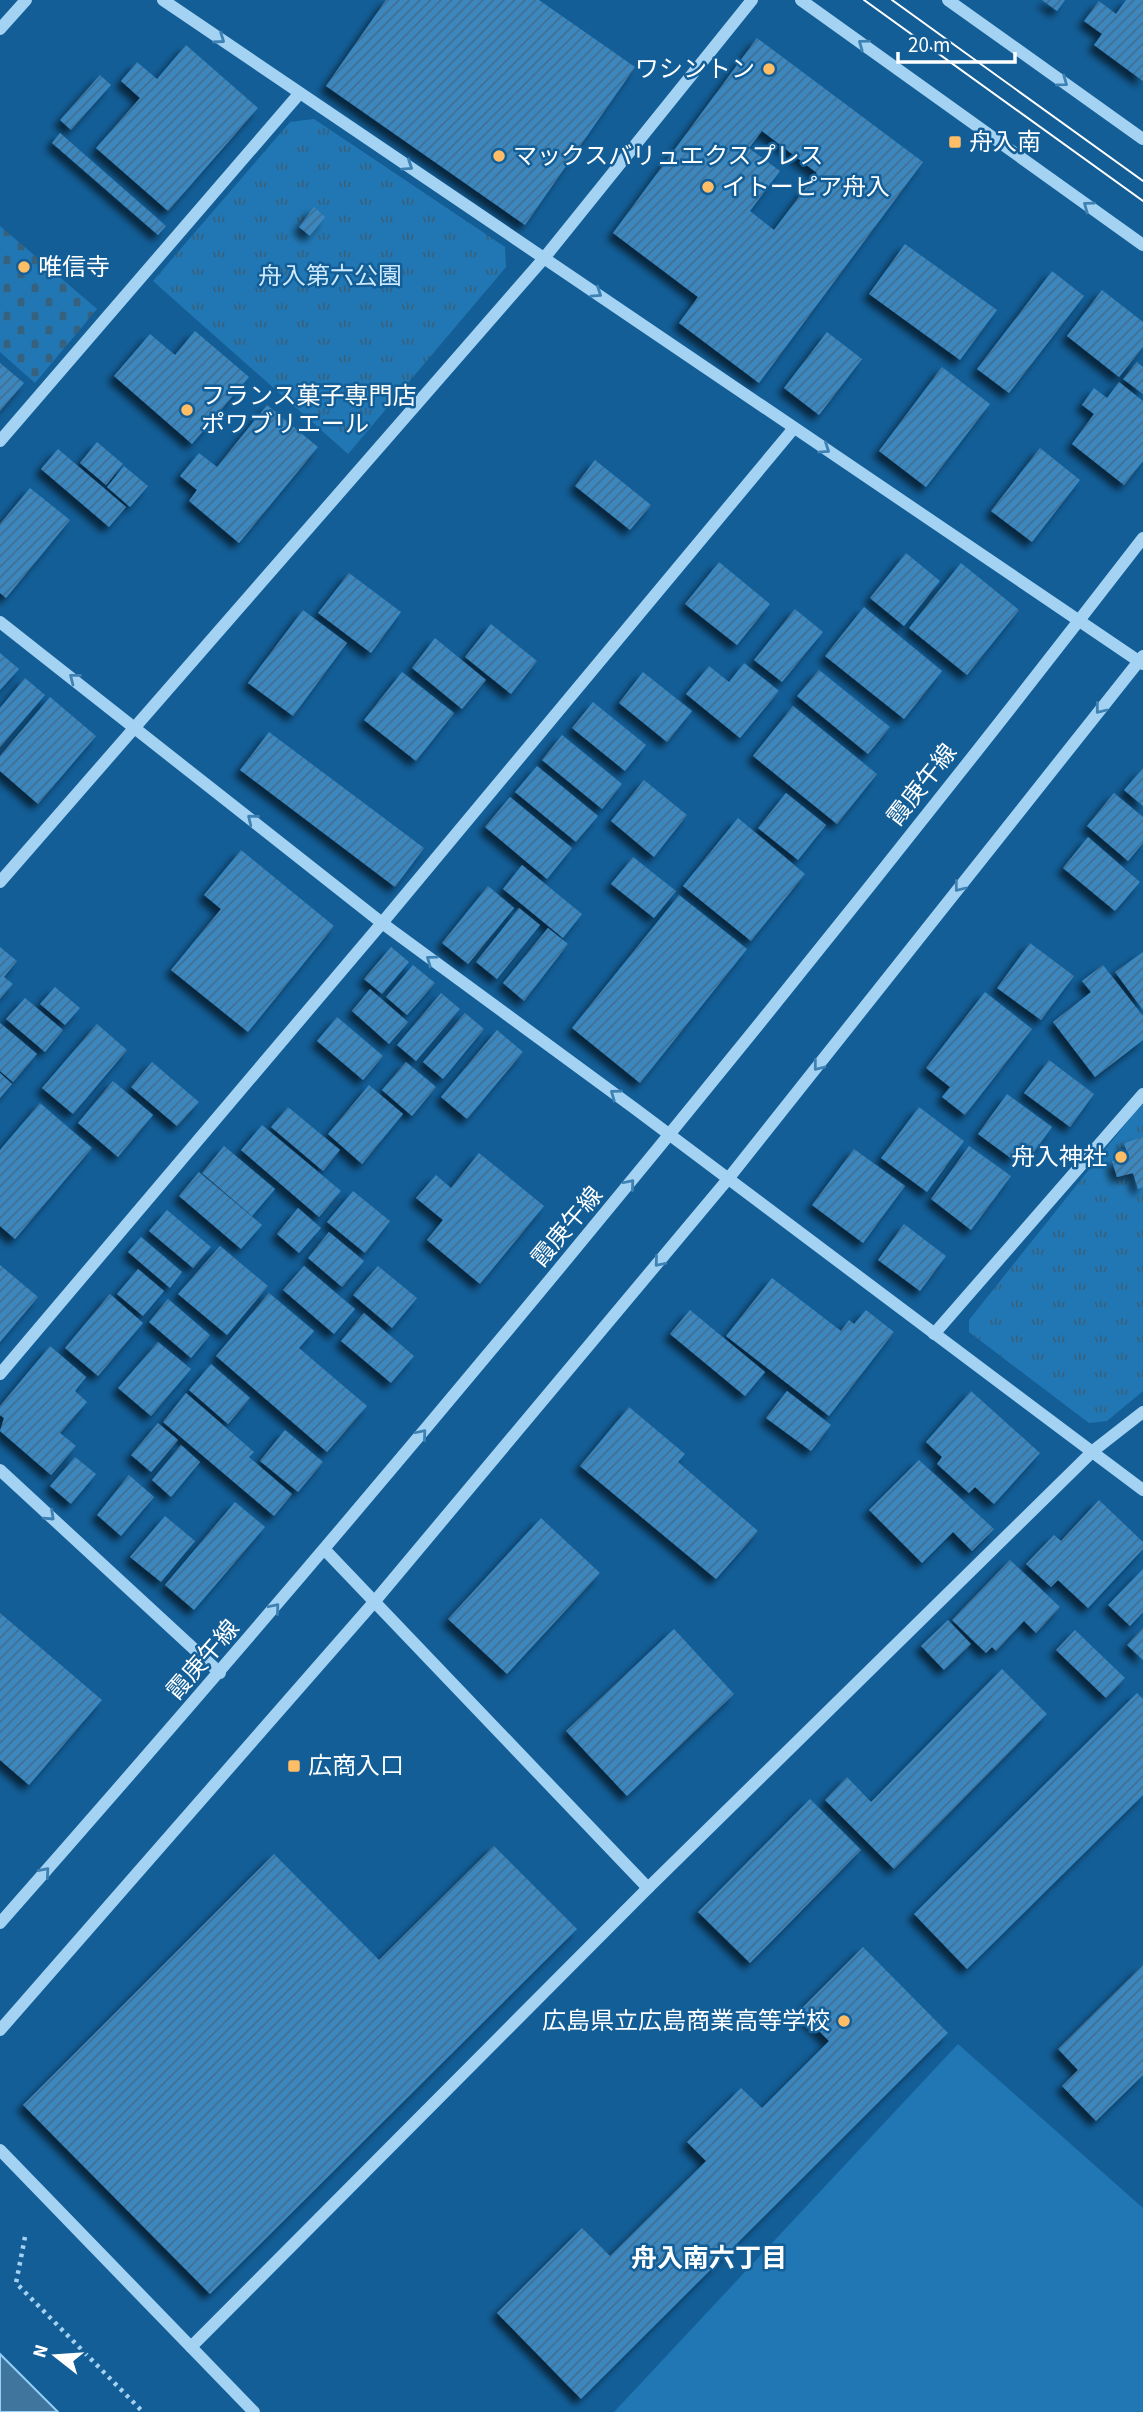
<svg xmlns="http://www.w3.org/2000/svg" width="1143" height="2412" viewBox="0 0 1143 2412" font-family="'Source Sans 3','Noto Sans JP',sans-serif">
<defs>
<pattern id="cemetery-stones" width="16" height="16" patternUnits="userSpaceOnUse" patternTransform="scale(1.75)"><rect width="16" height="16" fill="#2177b4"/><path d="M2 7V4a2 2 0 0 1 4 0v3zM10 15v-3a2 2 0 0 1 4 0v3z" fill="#366280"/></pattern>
<pattern id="park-tufts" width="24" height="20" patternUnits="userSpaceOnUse" patternTransform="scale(1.75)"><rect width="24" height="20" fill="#2177b4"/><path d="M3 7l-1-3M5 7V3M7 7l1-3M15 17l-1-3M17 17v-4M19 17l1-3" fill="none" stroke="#366280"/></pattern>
<pattern id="building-hatch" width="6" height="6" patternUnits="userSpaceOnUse" patternTransform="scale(1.75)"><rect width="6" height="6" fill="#3c87bf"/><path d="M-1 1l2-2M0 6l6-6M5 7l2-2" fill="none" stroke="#426f91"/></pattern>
<filter id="shadow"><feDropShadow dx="-6" dy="6" stdDeviation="3.5" flood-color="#0009"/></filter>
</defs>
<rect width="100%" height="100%" fill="#135e97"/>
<polygon fill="#2177b4" points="958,2044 1143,2208 1143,2412 614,2412"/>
<polygon fill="url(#cemetery-stones)" points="0,226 97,309 35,383 0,352"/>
<g fill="url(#park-tufts)">
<polygon points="314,119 505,247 506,267 348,454 153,281 290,122"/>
<polygon points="1143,1102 1143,1391 1107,1421 1089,1423 969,1332 969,1320"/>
</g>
<polygon fill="#40769e" stroke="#96cff6" stroke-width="2" points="0,2354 58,2412 0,2412"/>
<g fill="url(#building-hatch)" fill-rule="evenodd" filter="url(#shadow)">
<polygon points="386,0 539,0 635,67 525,225 326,86"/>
<polygon points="1042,0 1065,0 1057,11"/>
<polygon points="1126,0 1143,0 1143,81 1094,45 1102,34 1084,21 1099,1 1116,14"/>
<path d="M757 38 923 162 759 383 679 323 698 297 613 233ZM762 131 817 173 774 230 750 211 780 171 749 148Z"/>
<polygon points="186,45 258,108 168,211 96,148 140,98 121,81 137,62 157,79"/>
<polygon points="100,75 111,85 71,130 60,120"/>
<polygon points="60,133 166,226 158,235 52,143"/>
<polygon points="314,207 325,217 310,236 299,227"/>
<polygon points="905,244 997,310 960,360 869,294"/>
<polygon points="1052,271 1084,296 1009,393 977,369"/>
<polygon points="1102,290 1143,322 1143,347 1119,377 1067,336"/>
<polygon points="195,331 249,377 192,444 114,376 150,334 175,355"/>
<polygon points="827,332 862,359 819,415 784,388"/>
<polygon points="1137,362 1143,367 1143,394 1123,379"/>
<polygon points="0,363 24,383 0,411"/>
<polygon points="942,367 990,404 926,487 879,451"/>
<polygon points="1119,382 1143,401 1143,461 1124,485 1072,444 1094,414 1082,405 1094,388 1107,398"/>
<polygon points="267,405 318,447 239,543 189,501 197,490 180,476 199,453 217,467"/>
<polygon points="97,442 123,464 106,485 80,463"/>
<polygon points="1040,448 1080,480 1032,542 991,511"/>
<polygon points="58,449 126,507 109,527 41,469"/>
<polygon points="595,460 651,505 630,530 575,486"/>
<polygon points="124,466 148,486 130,507 107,487"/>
<polygon points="30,488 70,520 6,598 0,593 0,524"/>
<polygon points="906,553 940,581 904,626 870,598"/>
<polygon points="719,562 770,604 737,645 685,604"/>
<polygon points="961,563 1019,610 967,675 909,628"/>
<polygon points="349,573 401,612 371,653 318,613"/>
<polygon points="864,607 942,671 904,719 825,656"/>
<polygon points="795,609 823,632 782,682 754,660"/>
<polygon points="303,610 347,643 293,716 248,683"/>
<polygon points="491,624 537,661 511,694 465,657"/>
<polygon points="435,638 486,680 462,709 412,668"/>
<polygon points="0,653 19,669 0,690"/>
<polygon points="744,663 779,691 740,738 686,694 709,666 729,682"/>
<polygon points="819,670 890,727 868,754 797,696"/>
<polygon points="402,672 454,713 416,761 364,720"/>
<polygon points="643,672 692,711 667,742 619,703"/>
<polygon points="25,678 45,695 0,747 0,708"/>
<polygon points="50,697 96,736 38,804 0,771 0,756"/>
<polygon points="593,702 646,745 625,771 572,728"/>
<polygon points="793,706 877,774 837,824 753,756"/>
<polygon points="269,732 424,848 395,887 240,770"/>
<polygon points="562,735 622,784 602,809 542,760"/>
<polygon points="537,766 598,816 576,842 515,792"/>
<polygon points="1143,768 1143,806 1124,790"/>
<polygon points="644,780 687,815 654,857 611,821"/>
<polygon points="786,793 826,825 798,860 758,828"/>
<polygon points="1114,793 1143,817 1143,843 1128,861 1087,826"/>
<polygon points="510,797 572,848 547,879 485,827"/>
<polygon points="738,818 805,874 751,941 683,886"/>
<polygon points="1088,837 1140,882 1115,911 1063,868"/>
<polygon points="241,850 334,926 248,1032 171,970 221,909 204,895"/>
<polygon points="633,857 676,891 654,918 611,884"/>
<polygon points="522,865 582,914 563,938 503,889"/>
<polygon points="488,886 514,908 468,964 442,943"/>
<polygon points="679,895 747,949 640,1083 572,1028"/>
<polygon points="519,908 540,925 497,979 476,962"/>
<polygon points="548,928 568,944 524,1001 503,983"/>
<polygon points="1030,943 1074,976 1041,1020 997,988"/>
<polygon points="0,947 17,961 4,977 13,984 0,999"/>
<polygon points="391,947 409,962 382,994 364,979"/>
<polygon points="1143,952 1143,1010 1115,972"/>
<polygon points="413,965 435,983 407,1015 386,997"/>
<polygon points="1103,965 1143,1016 1143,1040 1095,1077 1053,1022 1091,992 1082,981"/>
<polygon points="55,987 80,1008 65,1025 40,1004"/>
<polygon points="370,989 408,1022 389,1044 352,1011"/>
<polygon points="985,992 1032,1029 965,1115 942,1097 950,1087 926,1068"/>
<polygon points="441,993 460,1009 416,1061 397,1045"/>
<polygon points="25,998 63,1030 45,1052 6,1019"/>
<polygon points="465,1013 484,1029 443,1079 423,1062"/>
<polygon points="337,1017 383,1056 363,1080 317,1041"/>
<polygon points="0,1023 37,1054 13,1082 0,1071"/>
<polygon points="97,1024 127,1050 73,1114 42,1088"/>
<polygon points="497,1030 523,1052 467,1119 441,1097"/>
<polygon points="1049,1060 1094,1094 1070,1127 1024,1093"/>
<polygon points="152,1062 199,1102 177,1126 131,1087"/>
<polygon points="406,1062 436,1087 412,1116 382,1090"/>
<polygon points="0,1073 12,1084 0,1098"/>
<polygon points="113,1081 153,1115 118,1157 78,1123"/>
<polygon points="369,1085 403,1114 362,1164 328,1134"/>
<polygon points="1007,1094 1052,1127 1034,1152 1023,1144 1012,1159 978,1134"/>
<polygon points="40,1103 92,1148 15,1239 0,1226 0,1150"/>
<polygon points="288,1107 340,1150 323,1171 271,1127"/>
<polygon points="919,1107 964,1141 927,1192 881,1158"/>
<polygon points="262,1125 341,1191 319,1217 241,1150"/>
<polygon points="1143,1137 1143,1187 1138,1189 1133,1173 1117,1177 1112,1161 1128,1156 1124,1143"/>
<polygon points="224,1146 275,1189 252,1216 202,1173"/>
<polygon points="969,1146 1011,1176 971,1230 931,1199"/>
<polygon points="854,1149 905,1186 863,1243 812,1205"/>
<polygon points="479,1153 544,1206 480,1284 427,1240 443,1220 416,1198 436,1175 451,1188"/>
<polygon points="199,1172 262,1225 241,1249 179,1196"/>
<polygon points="353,1191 390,1221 365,1253 327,1222"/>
<polygon points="298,1208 321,1228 299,1253 277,1234"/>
<polygon points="167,1210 211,1247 193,1268 149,1231"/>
<polygon points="904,1224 946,1256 920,1291 878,1260"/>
<polygon points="329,1232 364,1261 342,1287 308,1258"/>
<polygon points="141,1237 182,1272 170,1288 128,1252"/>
<polygon points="220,1246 268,1286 227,1335 178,1294"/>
<polygon points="0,1265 38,1297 0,1342"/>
<polygon points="304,1266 355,1309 334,1334 283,1290"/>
<polygon points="378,1266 417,1298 392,1328 353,1295"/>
<polygon points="138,1269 164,1291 143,1316 117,1294"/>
<polygon points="772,1278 841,1331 849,1320 854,1324 866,1310 894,1332 829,1416 726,1336"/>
<polygon points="269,1293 314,1331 299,1348 367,1406 327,1452 216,1356"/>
<polygon points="110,1294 143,1323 98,1376 65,1348"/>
<polygon points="168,1299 210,1335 191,1358 149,1322"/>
<polygon points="690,1310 765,1372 745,1396 670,1334"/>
<polygon points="364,1313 414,1356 391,1383 341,1341"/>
<polygon points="158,1342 191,1369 151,1416 118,1388"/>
<polygon points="50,1346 86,1377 75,1391 87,1402 60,1433 76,1446 51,1475 0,1431 4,1418 0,1415 0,1406"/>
<polygon points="211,1364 250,1398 228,1424 189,1390"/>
<polygon points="787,1391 831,1425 811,1451 766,1418"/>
<polygon points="971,1391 1040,1453 994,1504 975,1487 969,1493 937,1464 942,1457 926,1442"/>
<polygon points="186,1393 254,1452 249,1457 292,1494 274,1516 163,1422"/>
<polygon points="629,1407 685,1454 678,1462 758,1531 716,1579 580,1466"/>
<polygon points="158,1423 178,1440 151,1472 131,1455"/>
<polygon points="285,1430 323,1462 298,1492 260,1461"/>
<polygon points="181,1445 200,1462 171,1497 152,1480"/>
<polygon points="75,1457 96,1474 71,1504 50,1486"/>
<polygon points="919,1460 994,1529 972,1551 953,1532 922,1563 869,1510"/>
<polygon points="129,1475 154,1497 121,1536 97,1515"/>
<polygon points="1099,1500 1143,1542 1143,1549 1088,1608 1058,1580 1051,1587 1026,1564 1054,1535 1061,1541"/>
<polygon points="235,1502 265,1527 194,1610 165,1585"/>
<polygon points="165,1516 195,1541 161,1582 130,1557"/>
<polygon points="541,1518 600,1573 507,1674 448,1619"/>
<polygon points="1010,1560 1060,1607 1036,1633 1024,1621 996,1651 992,1647 986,1653 952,1620"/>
<polygon points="1143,1569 1143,1612 1130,1626 1108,1605"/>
<polygon points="0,1613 102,1700 29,1785 0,1760"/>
<polygon points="948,1620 971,1644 944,1670 921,1646"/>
<polygon points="1143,1628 1143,1660 1127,1645"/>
<polygon points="674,1629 734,1694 627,1796 566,1731"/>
<polygon points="1075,1630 1125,1678 1106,1698 1056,1650"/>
<polygon points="1002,1669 1047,1714 894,1869 825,1800 847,1777 871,1802"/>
<polygon points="1137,1693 1143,1699 1143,1795 967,1969 914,1914"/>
<polygon points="810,1799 861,1850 750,1963 698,1912"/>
<polygon points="494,1846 577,1929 210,2294 23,2105 274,1854 379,1960"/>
<polygon points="863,1947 948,2033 581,2399 497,2313 582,2228 610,2256 706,2161 687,2142 741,2088 762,2108 829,2041 799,2011"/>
<polygon points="1143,1965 1143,2075 1096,2121 1062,2086 1078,2070 1058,2049"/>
</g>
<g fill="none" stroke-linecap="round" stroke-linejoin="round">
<polyline stroke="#a4d2f3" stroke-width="4.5" stroke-dasharray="3.5 5" stroke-linecap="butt" points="25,2237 16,2283 143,2412"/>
<g stroke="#a4d2f3" stroke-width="12">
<polyline points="163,0 1143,664"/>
<polyline points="801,0 1143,245"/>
<polyline points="948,0 1143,139"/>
<polyline points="0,29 26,0"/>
<polyline points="0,441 299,94"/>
<polyline points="0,622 382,923 634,1108 1143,1490"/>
<polyline points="0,882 545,257 752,0"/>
<polyline points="934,1334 1143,1094"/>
<polyline points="0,1374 382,923 794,428"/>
<polyline points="0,1470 220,1673"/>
<polyline points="325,1550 648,1888"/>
<path d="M0 1923C396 1474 777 1012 1143 538"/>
<polyline points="0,2030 375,1601 728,1179 1143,656"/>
<polyline points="0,2150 254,2412"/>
<polyline points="191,2347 648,1888 1093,1451 1143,1412"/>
</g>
<g stroke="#fff" stroke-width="2">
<polyline points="864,0 1143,201"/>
<polyline points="892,0 1143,181"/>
</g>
</g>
<defs><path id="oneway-chevron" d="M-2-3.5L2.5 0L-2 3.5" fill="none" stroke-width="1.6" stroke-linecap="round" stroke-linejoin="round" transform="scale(1.75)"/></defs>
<g stroke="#3e81b3">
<use href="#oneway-chevron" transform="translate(220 39) rotate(35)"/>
<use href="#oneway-chevron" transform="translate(863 44) rotate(-144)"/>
<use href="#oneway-chevron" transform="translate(1063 82) rotate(36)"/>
<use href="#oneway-chevron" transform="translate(408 166) rotate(34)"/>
<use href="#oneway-chevron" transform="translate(1088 206) rotate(-144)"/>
<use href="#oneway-chevron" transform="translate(597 293) rotate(34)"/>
<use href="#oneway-chevron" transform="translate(825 449) rotate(34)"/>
<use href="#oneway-chevron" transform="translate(74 678) rotate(-142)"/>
<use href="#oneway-chevron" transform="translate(1100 709) rotate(128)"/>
<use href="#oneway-chevron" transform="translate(252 819) rotate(-141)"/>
<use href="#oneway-chevron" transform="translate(959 887) rotate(128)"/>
<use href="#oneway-chevron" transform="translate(431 960) rotate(-144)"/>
<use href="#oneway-chevron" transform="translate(818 1066) rotate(128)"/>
<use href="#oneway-chevron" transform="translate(615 1094) rotate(-144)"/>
<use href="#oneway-chevron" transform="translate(630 1184) rotate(-50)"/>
<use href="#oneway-chevron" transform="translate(659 1262) rotate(130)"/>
<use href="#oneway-chevron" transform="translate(422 1434) rotate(-50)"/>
<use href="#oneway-chevron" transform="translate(50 1516) rotate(43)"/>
<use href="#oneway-chevron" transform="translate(275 1608) rotate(-50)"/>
<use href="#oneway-chevron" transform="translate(45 1872) rotate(-49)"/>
</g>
<g fill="#ffbe66" stroke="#135e97" stroke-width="2.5">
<circle cx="769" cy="69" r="7"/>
<rect x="948" y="135" width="14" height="14" rx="3.5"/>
<circle cx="499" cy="156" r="7"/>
<circle cx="708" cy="187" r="7"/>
<circle cx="24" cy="267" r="7"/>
<circle cx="187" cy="410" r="7"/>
<circle cx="1121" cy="1157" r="7"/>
<rect x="287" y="1759" width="14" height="14" rx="3.5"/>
<circle cx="844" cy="2021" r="7"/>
</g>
<g text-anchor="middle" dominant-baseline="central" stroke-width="5" stroke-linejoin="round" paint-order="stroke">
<g font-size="24" fill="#fff" stroke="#135e97" text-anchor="start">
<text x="755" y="69" text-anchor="end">ワシントン</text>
<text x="969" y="142">舟入南</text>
<text x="513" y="156">マックスバリュエクスプレス</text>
<text x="722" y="187">イトーピア舟入</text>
<text x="38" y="267">唯信寺</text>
<text x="201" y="396">フランス菓子専門店<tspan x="201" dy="28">ポワブリエール</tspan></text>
<text x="1107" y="1157" text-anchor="end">舟入神社</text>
<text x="308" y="1766">広商入口</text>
<text x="830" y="2021" text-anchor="end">広島県立広島商業高等学校</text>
</g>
<g font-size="24" fill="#cce9fd" stroke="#135e97">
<text x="330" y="276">舟入第六公園</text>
</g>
<g font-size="24" fill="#fff" stroke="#135e97">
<text transform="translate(922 785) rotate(-52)">霞庚午線</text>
<text transform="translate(567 1227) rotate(-50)">霞庚午線</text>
<text transform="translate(203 1660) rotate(-49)">霞庚午線</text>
</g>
<g font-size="26" font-weight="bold" fill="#fff" stroke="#135e97">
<text x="709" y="2258">舟入南六丁目</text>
</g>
</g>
<g transform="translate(56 2356) rotate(287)" stroke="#135e97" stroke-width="5" paint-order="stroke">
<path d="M0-5L12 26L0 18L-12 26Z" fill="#ffffff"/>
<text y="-10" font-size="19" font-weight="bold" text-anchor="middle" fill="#ffffff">N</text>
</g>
<path d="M898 52v10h117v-10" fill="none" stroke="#ffffff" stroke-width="3.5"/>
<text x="908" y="52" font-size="21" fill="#ffffff" stroke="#135e97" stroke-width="5" paint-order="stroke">20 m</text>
</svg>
